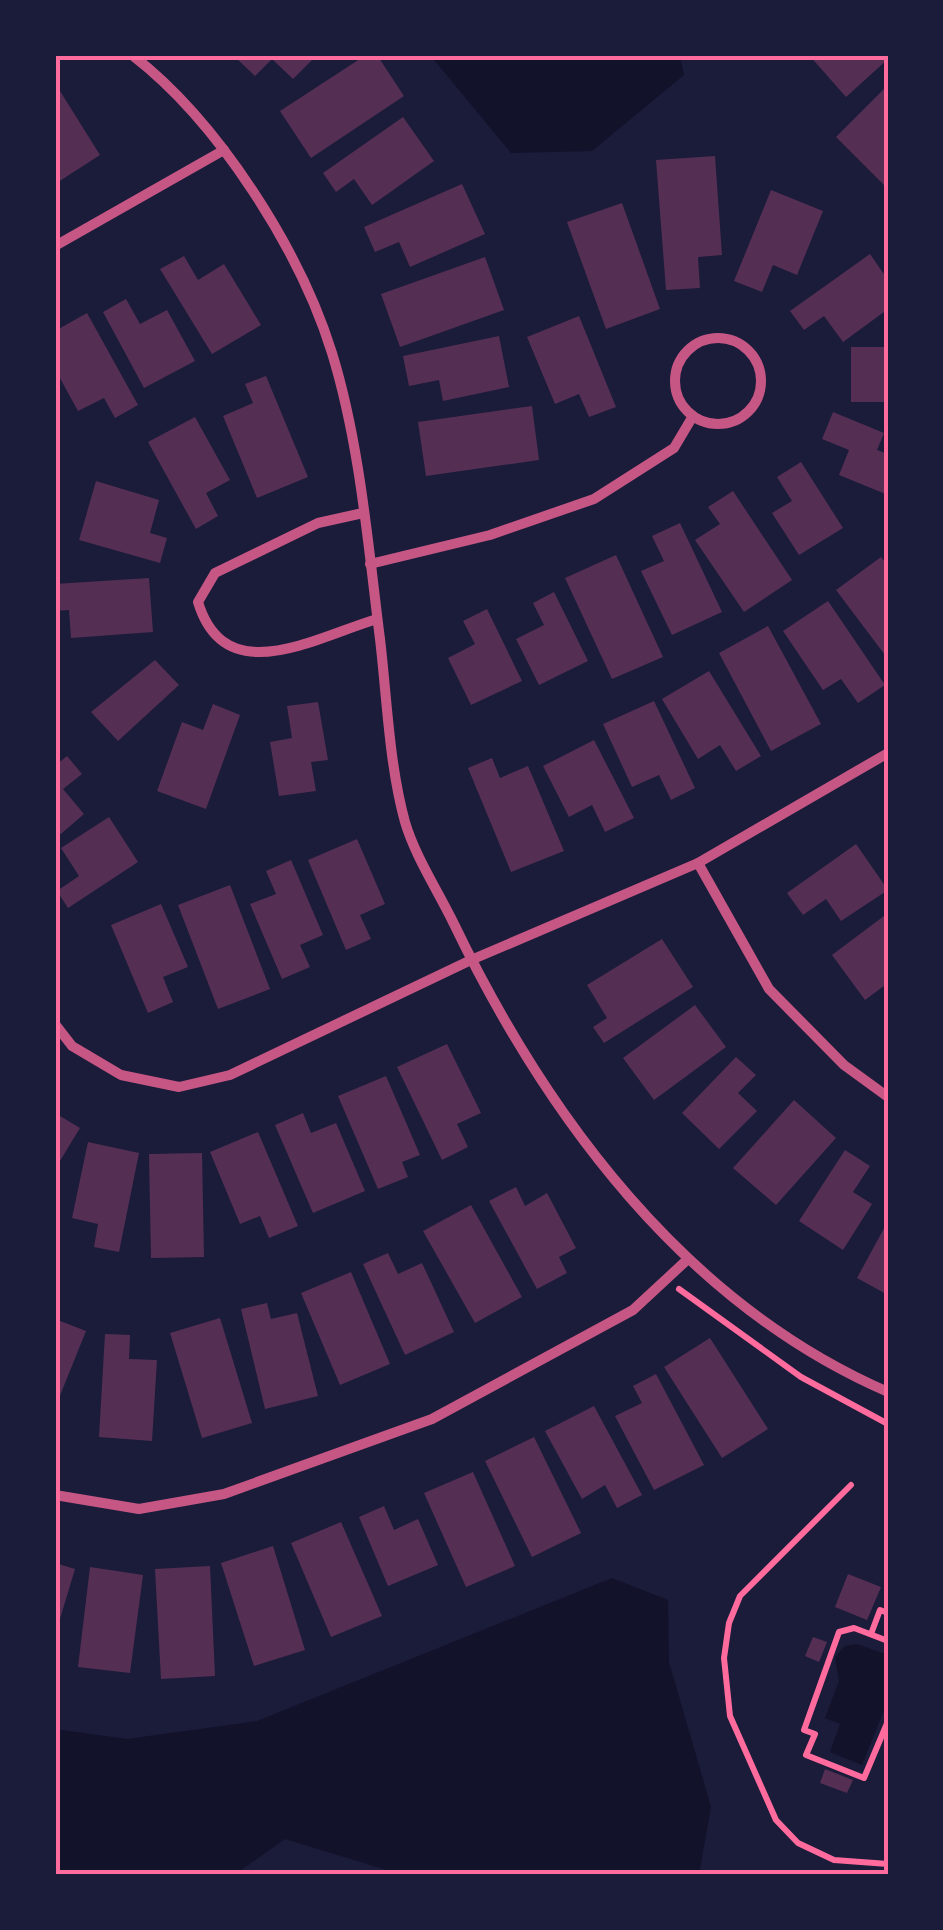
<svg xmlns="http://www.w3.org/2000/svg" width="943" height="1930" viewBox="0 0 943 1930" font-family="Figtree,sans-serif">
<rect width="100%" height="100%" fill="#1b1b3a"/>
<g fill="#12122b">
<polygon points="430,55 680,55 684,75 592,151 511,153"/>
<polygon points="612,1578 668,1600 669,1662 711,1807 699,1875 403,1875 285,1839 234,1875 55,1875 55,1729 127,1739 257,1721"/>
<polygon points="857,1644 888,1655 888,1700 862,1765 830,1752 840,1724 825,1718 839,1681 835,1657 845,1646"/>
</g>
<g fill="#542f53">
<polygon points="238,55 317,55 293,79 272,59 255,76 236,58"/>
<polygon points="366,55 377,55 404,96 311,158 280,111"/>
<polygon points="809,55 888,55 888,59 846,97"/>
<polygon points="55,83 100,155 55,184"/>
<polygon points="888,85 888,185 886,187 836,137"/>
<polygon points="403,117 434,161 372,205 354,179 336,192 323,173"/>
<polygon points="715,156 722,255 698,257 700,288 666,290 656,160"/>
<polygon points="462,184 485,234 410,267 399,242 375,252 364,227"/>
<polygon points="771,190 823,211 797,275 773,265 762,292 734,281"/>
<polygon points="622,203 660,309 606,329 567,222"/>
<polygon points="870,254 888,280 888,309 843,342 824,316 804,330 790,311"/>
<polygon points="184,256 198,280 224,264 261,325 212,354 160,269"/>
<polygon points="485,257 504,310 400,347 381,294"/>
<polygon points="126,299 140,324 167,310 195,361 144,388 103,312"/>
<polygon points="87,313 138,405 115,418 104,398 78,411 55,369 55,331"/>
<polygon points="579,316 616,407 589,417 579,394 555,404 527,337"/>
<polygon points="499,336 509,387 443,401 439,380 409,386 403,356"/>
<rect x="851" y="347" width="37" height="55"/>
<polygon points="266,376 308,477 257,498 223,416 253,403 245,384"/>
<polygon points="532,406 539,460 426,476 418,422"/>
<polygon points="833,412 884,433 877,450 888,454 888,495 839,475 849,450 822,439"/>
<polygon points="195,417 230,480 206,493 218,516 196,529 148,442"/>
<polygon points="801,462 843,528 799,555 772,513 792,501 777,477"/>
<polygon points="96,481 159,500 150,533 167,538 160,563 79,540"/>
<polygon points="733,491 792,580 744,612 695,540 720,524 708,507"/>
<polygon points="680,523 722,612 672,635 641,571 664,561 652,536"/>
<polygon points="616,555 663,657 612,679 565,578"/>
<polygon points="881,557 888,566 888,659 836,590"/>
<polygon points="149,578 153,632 71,638 69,610 55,611 55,584"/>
<polygon points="554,592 588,661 539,685 516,639 544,625 533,603"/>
<polygon points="828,601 885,685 858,703 841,679 823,690 783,631"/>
<polygon points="487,609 522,681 471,705 448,658 475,644 463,621"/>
<polygon points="768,626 821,724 771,751 719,653"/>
<polygon points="155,660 179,685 118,741 91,712"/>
<polygon points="709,671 761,756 736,771 720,745 698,759 662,699"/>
<polygon points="654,701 695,788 671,800 659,775 632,787 603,724"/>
<polygon points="318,702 328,760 311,762 316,791 279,796 270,742 292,738 287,706"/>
<polygon points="213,704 240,715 206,809 157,791 182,722 203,730"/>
<polygon points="594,740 634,818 605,832 592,805 569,817 543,766"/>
<polygon points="67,756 82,774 63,789 84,814 55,839 55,766"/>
<polygon points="492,758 500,778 528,766 564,851 511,872 468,768"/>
<polygon points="109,817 138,862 68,908 57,891 79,876 61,848"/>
<polygon points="357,839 385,904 360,915 371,939 346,950 308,860"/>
<polygon points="856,844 888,890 841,921 826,899 803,915 787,893"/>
<polygon points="291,860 323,935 300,945 310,967 282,979 250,904 276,894 266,871"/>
<polygon points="230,885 270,989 218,1009 178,905"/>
<polygon points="161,904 188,967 163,977 173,1002 148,1013 111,925"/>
<polygon points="888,913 888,983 865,1000 832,955"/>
<polygon points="662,939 693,987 604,1043 593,1027 607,1018 587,985"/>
<polygon points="695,1005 726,1047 654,1100 623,1058"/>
<polygon points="447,1044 481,1113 457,1124 468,1147 442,1160 397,1067"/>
<polygon points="736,1057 756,1075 738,1093 757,1111 719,1149 682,1113"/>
<polygon points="386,1076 420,1155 402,1162 408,1177 378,1189 338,1096"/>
<polygon points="794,1100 836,1138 776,1205 733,1168"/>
<polygon points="55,1113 80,1128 55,1169"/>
<polygon points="303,1113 311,1133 336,1123 365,1191 313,1213 275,1125"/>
<polygon points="258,1132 298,1226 269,1238 260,1216 240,1224 210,1152"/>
<polygon points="88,1142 139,1153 119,1252 94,1247 98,1224 72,1218"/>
<polygon points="845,1150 870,1166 853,1192 872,1204 843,1250 799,1221"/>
<polygon points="202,1153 204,1257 151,1258 149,1154"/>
<polygon points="516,1187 525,1206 547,1193 576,1248 559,1257 567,1273 537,1289 489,1201"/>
<polygon points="471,1205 522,1297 475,1323 423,1231"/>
<polygon points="888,1221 888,1295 857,1278"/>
<polygon points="388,1253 398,1274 422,1263 454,1332 405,1355 363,1264"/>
<polygon points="351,1272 390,1364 340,1385 301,1293"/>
<polygon points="267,1303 271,1319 297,1313 318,1396 265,1409 241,1309"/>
<polygon points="220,1318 252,1423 202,1438 170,1333"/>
<polygon points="55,1319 86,1331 55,1408"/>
<polygon points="105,1334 130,1335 129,1359 157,1360 152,1441 99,1437"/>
<polygon points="710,1338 768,1429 722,1458 664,1367"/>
<polygon points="656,1374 704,1465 654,1490 615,1416 642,1403 633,1386"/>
<polygon points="594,1406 642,1495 617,1508 605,1485 582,1499 545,1431"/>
<polygon points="534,1437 581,1533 532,1557 485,1461"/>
<polygon points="473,1472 515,1566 466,1587 424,1493"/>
<polygon points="384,1506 394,1530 418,1519 438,1565 388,1586 359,1517"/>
<polygon points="341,1522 382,1616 331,1637 291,1543"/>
<polygon points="273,1546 305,1650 254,1666 221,1563"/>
<polygon points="55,1563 75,1569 56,1632 55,1631"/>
<polygon points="210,1566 215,1676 161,1679 155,1569"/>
<polygon points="90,1567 143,1575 130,1673 78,1667"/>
<polygon points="848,1574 881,1587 867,1620 835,1607"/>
<polygon points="813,1637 827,1642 819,1662 805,1656"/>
<polygon points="825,1769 853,1780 847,1793 820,1783"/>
</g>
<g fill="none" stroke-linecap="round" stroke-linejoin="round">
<g stroke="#ff6b9d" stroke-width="6">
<polyline points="679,1289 801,1377 888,1424"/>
<polyline points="851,1485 740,1596 729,1623 724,1658 730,1716 776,1820 798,1843 834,1860 888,1864"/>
<polyline points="871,1634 880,1610 888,1613"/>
<polyline points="888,1641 854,1628 839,1632 804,1730 815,1734 806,1755 864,1778 888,1721"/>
</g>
<g stroke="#c65784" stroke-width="10">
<path d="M132 55C218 121 300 250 332 353 360 444 368 545 380 639 387 698 389 764 405 822 415 856 438 891 454 924 547 1117 685 1304 888 1392"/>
<polyline points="55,246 224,150"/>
<circle cx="718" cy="381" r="43"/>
<path d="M363 513 318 523 215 573 198 602C225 691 314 638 377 619"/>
<polyline points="370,564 490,535 594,499 674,448 693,416"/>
<polyline points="698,863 769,989 844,1065 888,1097"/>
<polyline points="55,1024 72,1046 121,1075 179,1087 230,1075 471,960 698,863 888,753"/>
<polyline points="55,1495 139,1509 224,1494 432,1419 633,1310 688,1259"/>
</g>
</g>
<rect width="943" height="1930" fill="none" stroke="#1b1b3a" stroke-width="115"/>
<rect x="58" y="58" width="828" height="1814" fill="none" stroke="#ff6b9d" stroke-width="4"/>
</svg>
